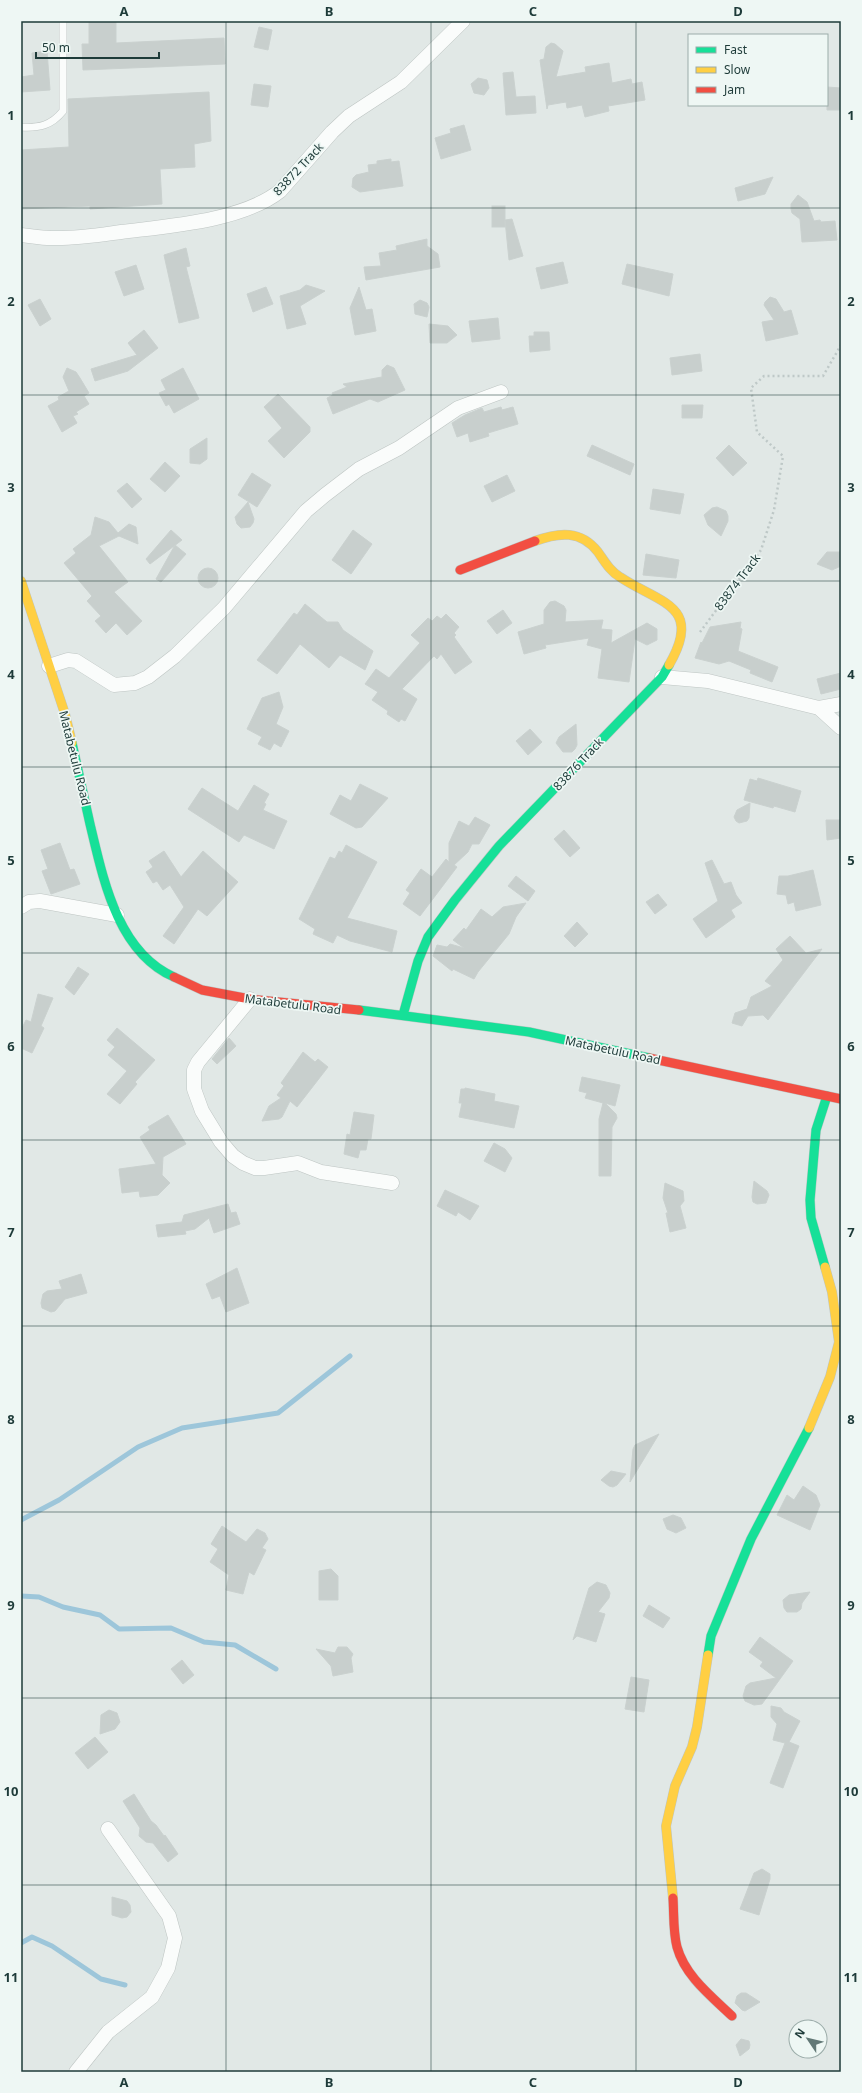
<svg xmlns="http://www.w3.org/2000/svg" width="862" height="2093" viewBox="0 0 862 2093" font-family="'Noto Sans',sans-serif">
<rect width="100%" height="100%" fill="#e1e8e6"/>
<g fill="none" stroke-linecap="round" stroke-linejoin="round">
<g stroke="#9dc6da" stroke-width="5">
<polyline points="21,1520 59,1500 138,1447 182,1428 278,1413 350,1356"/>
<polyline points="21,1596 39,1597 63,1607 100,1615 119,1629 171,1628 204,1642 235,1645 276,1669"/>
<polyline points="21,1943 32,1937 52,1946 101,1979 125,1985"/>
</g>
</g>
<g fill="#c8cfcd" stroke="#cad1cf">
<polygon points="89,21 116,21 116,43 224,38 225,64 83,70 82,44 89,44"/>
<polygon points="259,27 272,30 268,50 254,47"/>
<polygon points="551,43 555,44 563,51 556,77 586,72 585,67 609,63 612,83 631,79 632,84 642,82 645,100 608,106 609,111 585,117 582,105 567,108 566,102 548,105 547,109 540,60 544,59 546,47"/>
<polygon points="47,51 50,90 21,92 21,77 34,75 32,53"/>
<polygon points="513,72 516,97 535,96 536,113 506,115 503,73"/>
<polygon points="478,78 487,80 489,88 484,95 474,93 471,84"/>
<polygon points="254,84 271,86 268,107 251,105"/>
<polygon points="827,87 841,88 841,110 827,110"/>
<polygon points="209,92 211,141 194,144 195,167 160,169 162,204 90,209 90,206 21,209 21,150 69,147 68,99"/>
<polygon points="464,125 471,150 441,159 435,138 451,133 450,129"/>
<polygon points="391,159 391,162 399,161 403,186 360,192 352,187 353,178 356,175 369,172 368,165 377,164 377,161"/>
<polygon points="773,177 765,194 738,201 735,188"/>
<polygon points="798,195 807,202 814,221 820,220 821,222 835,221 837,240 802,242 800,219 792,213 791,209 791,204"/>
<rect x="492" y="206" width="13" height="21"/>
<polygon points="512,219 523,256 509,260 505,220"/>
<polygon points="427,239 427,246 438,254 440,267 366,280 364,267 381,266 379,253 397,250 396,246"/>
<polygon points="186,248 190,266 186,267 199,318 179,323 164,255"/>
<polygon points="563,262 568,283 541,289 536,268"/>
<polygon points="627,264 673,274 669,296 622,284"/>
<polygon points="136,265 144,289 124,296 115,272"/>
<polygon points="306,285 325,291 300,306 306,324 287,329 280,296 300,290"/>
<polygon points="266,287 273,304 253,312 247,294"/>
<polygon points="359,287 366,310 372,309 376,331 355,335 350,308"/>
<polygon points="770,297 776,299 784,312 791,310 798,334 766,341 762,322 774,320 764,305 765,302"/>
<polygon points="40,299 51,319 40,326 28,305"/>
<polygon points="420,300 427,303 429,307 427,317 415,314 414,304"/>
<polygon points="498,318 500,339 472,342 469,321"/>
<polygon points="429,324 448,326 457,335 447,343 430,343"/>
<polygon points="144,330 158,348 128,371 95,381 91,369 137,355 128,343"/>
<polygon points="534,332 549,332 550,350 530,352 529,336 534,336"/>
<polygon points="700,354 702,371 672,375 670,358"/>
<polygon points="387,365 394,368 405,390 378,402 370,399 333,414 327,398 333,395 332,393 347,387 343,384 382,377 382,370"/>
<polygon points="67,368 76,372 80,378 89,393 84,396 89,404 76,412 78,414 73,416 77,423 62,432 48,406 59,400 58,397 69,391 63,377"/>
<polygon points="183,368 199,399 174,413 169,404 166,406 159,393 166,390 161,380"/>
<polygon points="278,394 310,427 310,432 284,458 268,441 282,428 264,407"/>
<polygon points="682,405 703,405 702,418 682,418"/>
<polygon points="501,407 502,410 513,407 518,424 488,433 489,436 470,442 468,433 457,437 452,423 465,415 482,408 484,412"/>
<polygon points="207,438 207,459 200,464 190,463 190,449"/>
<polygon points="592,445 634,464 630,475 587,456"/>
<polygon points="729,445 747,463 733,476 716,458"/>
<polygon points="165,462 180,476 165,492 150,479"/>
<polygon points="252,473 271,485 257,507 238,495"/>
<polygon points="507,475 515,491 492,502 484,486"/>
<polygon points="127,483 142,499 132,508 117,491"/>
<polygon points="653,489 684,494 680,514 650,509"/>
<polygon points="248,502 254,519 253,523 250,527 241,528 237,524 235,517"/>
<polygon points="717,507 726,511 728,516 728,521 721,536 708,525 704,515 712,508"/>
<polygon points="95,517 109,522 118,533 129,524 136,527 138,544 119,536 99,546 128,582 114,592 142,621 127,635 116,623 106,633 95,621 101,616 87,601 92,596 64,563 76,553 73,549 91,535"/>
<polygon points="171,530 182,540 150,564 146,559"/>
<polygon points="353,530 372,544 351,574 332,560"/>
<polygon points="175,545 186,554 161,582 156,579"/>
<polygon points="827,552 841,552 841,566 832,570 817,564"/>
<polygon points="646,554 679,560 676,578 643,575"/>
<circle cx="208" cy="578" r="10"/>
<polygon points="555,601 564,606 566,610 565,622 603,620 601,629 612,630 611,643 647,623 657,629 657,640 647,645 635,639 629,682 598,678 602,649 587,645 589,638 545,645 546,648 524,654 518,632 544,624 544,610 550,602"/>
<polygon points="305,604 327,622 338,622 343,630 373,651 365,670 340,655 329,668 300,644 277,674 257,660 294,613 297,615"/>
<polygon points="503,610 512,623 497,634 487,621"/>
<polygon points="446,614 459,627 454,633 456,635 454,637 472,662 455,674 441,654 437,659 434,656 402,689 417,699 405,721 401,719 399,722 387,714 388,711 372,700 378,692 365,684 376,669 389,678 420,643 411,635 428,618 432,621 437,616 441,619"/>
<polygon points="741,622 740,628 742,629 738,651 778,667 772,682 750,673 751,670 729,661 719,664 695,658 701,642 702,643 710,627"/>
<polygon points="841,673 841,689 821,694 817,679"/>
<polygon points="279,692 283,707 276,724 289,731 281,747 274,743 270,750 258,744 262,737 247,729 262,698"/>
<polygon points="576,724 577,745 575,749 572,752 563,752 556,743 559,737"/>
<polygon points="530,729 542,742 528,755 516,741"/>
<polygon points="758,778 801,791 795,812 774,806 773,808 744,800 750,779 757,781"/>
<polygon points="360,784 388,798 362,827 356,828 330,814 340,795 351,801"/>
<polygon points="254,785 269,794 264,803 266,804 263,810 287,821 274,849 244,835 239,842 188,809 202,788 238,811"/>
<polygon points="750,803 749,818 747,821 739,823 736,821 734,817 737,810"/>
<polygon points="475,817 490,825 479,844 472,844 468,852 454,865 457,867 420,916 403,904 410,893 406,890 421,869 432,877 446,859 449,862 449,843 459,821 469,826"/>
<polygon points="826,820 841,820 841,838 827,840"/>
<polygon points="564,830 580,848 570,857 554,839"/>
<polygon points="60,843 70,870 74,869 80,884 51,894 42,871 48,869 41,850"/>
<polygon points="346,845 377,862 347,918 397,931 392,952 350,941 337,935 333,943 313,934 315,929 299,919 330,857 335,859 339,851 342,853"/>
<polygon points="164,851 181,877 203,851 238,882 207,916 198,909 174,944 163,936 184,907 170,885 163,890 157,881 153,883 146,872 153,867 149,861"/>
<polygon points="712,860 724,884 731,882 736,895 742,903 731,910 735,917 706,938 693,919 718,901 705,863"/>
<polygon points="813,870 821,905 796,911 794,902 788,904 786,895 777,894 779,876 788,876"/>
<polygon points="516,876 535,891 528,901 508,886"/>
<polygon points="658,894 667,905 655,914 646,902"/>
<polygon points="526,903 516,917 509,934 478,972 474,979 453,969 452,971 433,956 437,945 447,947 450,944 464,948 453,940 464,928 466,930 481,909 492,917 503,907"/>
<polygon points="577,922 588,934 575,947 564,936"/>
<polygon points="790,936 806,953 822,949 768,1020 763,1015 748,1016 742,1026 732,1023 735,1013 747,1009 751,997 772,986 765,981 783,960 776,949"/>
<polygon points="78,967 89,974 74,995 65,987"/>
<polygon points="38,994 53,998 41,1026 44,1028 32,1053 21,1048 21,1030 26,1020 31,1022"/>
<polygon points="117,1028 155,1060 135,1082 137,1084 120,1104 107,1094 127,1071 108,1055 115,1047 107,1040"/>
<polygon points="229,1038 236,1046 217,1064 212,1059"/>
<polygon points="303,1052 315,1062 318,1059 328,1067 297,1107 290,1101 282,1117 279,1119 262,1121 269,1106 281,1098 277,1095 284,1086 281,1083"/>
<polygon points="582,1077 620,1085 615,1106 605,1103 616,1114 617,1118 612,1127 611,1176 599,1176 599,1119 603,1103 585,1098 587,1093 579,1091"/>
<polygon points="465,1088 495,1094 494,1101 519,1106 514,1128 459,1117 462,1103 459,1103 461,1089 465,1089"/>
<polygon points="354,1112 374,1115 371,1139 368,1139 366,1150 360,1150 358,1158 344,1154 347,1134 350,1135"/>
<polygon points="168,1115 186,1144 163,1157 162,1175 170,1183 158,1195 140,1197 139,1191 122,1193 119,1169 156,1164 140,1137 150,1130 148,1127"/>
<polygon points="494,1143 505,1149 512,1158 505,1172 484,1161"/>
<polygon points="754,1181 767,1191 769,1195 766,1203 757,1204 753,1202 752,1197"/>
<polygon points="665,1183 683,1191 684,1201 680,1206 686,1228 670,1232 666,1213 668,1213 663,1198"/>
<polygon points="445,1190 479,1206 470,1220 458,1212 456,1216 437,1206"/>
<polygon points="228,1204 231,1213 236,1212 240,1224 214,1233 209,1218 195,1229 185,1231 186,1234 158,1237 156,1225 182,1222 184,1215"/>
<polygon points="237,1268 249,1303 226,1312 220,1296 212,1299 206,1284"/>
<polygon points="81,1274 87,1293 65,1299 55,1311 51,1312 42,1308 41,1303 43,1294 47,1291 62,1289 59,1281"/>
<polygon points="659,1434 630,1482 633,1449 635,1445"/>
<polygon points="611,1471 626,1474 617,1485 613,1487 609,1486 601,1480"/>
<polygon points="803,1486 816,1495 820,1505 810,1530 777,1515 787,1495 794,1500"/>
<polygon points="673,1515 681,1518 686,1528 676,1533 667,1529 663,1519"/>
<polygon points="222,1526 246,1542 257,1529 265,1533 268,1539 262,1548 266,1550 254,1575 249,1572 243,1594 226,1590 229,1575 210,1562 218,1549 211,1544"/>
<polygon points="331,1569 338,1576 338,1600 319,1600 319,1571"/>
<polygon points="597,1582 606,1585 610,1593 609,1598 598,1612 605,1614 596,1642 577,1636 573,1640 589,1588"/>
<polygon points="810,1592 802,1603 801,1609 797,1612 787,1612 784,1608 783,1600 789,1595"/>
<polygon points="649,1605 670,1618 663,1628 643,1616"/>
<polygon points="760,1637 793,1661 762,1704 754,1705 745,1701 743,1696 746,1686 750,1683 776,1678 760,1666 763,1662 749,1652"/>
<polygon points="338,1647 347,1647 353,1654 351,1658 353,1672 333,1676 331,1666 316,1649 335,1653"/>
<polygon points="182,1660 194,1675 183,1684 171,1669"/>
<polygon points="631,1677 649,1680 644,1712 625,1709"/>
<polygon points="771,1706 781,1708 784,1712 800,1721 789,1742 799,1746 783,1788 770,1783 785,1743 773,1740 777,1724 771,1717"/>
<polygon points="109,1710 117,1713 120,1722 115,1729 100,1734 101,1715"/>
<polygon points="95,1737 108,1752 88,1769 75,1753"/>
<polygon points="134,1794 151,1821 156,1825 164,1836 165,1835 178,1854 168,1862 153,1843 146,1842 139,1836 140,1828 123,1801"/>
<polygon points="762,1869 770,1874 770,1879 759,1915 740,1909 754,1873"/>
<polygon points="112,1897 127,1901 130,1905 131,1912 127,1917 122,1918 112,1915"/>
<polygon points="741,1993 746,1993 760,2002 745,2011 742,2010 735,2003 737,1996"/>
<polygon points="741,2039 749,2041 750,2045 749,2049 740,2056 736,2045"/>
</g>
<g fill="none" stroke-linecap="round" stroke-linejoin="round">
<defs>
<path id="lane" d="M21 127C39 128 51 126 63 111V21"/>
<g id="street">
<path d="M21 235C31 236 41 238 51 238 75 239 99 235 121 232 169 226 242 221 280 191L332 132 349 116 401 82 463 21"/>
<polyline points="49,666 68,660 76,661 114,685 135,683 148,677 175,656 224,608 306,511 325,495 359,469 399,448 458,408 501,392"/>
<polyline points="662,677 708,681 819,708 841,728"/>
<polyline points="819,708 841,704"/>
<polyline points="21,907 29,902 40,901 117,915"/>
<polyline points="250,999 198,1062 194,1070 194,1089 202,1111 221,1142 233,1156 243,1163 255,1168 264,1168 298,1163 321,1172 392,1183"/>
<polyline points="76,2072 108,2032 152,1997 168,1968 175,1938 169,1916 108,1829"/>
</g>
<g id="fast">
<path d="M72 743C78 770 84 797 90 824 103 878 117 952 174 977"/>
<polyline points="359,1010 529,1032 649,1058"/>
<polyline points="403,1015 418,961 428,937 455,900 499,846 662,677 669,665"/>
<polyline points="825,1267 811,1218 810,1200 816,1130 827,1096"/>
<polyline points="708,1655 711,1636 751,1539 809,1428"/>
</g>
<g id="slow">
<path d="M535 541C559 532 581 530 598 552 605 562 610 571 620 577 659 603 704 605 669 665"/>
<polyline points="21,581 65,714 72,743"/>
<polyline points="809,1428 830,1377 839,1342 832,1292 825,1267"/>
<polyline points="673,1898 666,1826 675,1786 692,1747 697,1727 708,1655"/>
</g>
<g id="jam">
<polyline points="460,570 535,541"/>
<polyline points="174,977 202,990 250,999 359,1010"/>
<polyline points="649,1058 841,1099"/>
<path d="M673 1898C674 1914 673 1932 677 1947 685 1976 711 1996 732 2016"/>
</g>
</defs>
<use href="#lane" stroke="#bec5c3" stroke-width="8"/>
<use href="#street" stroke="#bec5c3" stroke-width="15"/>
<use href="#fast" stroke="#bdc5c3" stroke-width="10"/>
<use href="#slow" stroke="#bdc5c3" stroke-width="10"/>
<use href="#jam" stroke="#bdc5c3" stroke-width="10"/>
<polyline stroke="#bec8c7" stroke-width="2.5" stroke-dasharray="2 3" stroke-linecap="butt" points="700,632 761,550 774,510 783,456 757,432 751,388 764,376 823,376 841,345"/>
<use href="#lane" stroke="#fafcfb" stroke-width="7"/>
<use href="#street" stroke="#fafcfb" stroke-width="14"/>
<use href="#fast" stroke="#16e098" stroke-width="9"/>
<use href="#slow" stroke="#ffcf43" stroke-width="9"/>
<use href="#jam" stroke="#f24e42" stroke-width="9"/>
</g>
<path fill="none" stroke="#1e3b39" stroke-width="1" stroke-opacity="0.55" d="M226 21V2072M431 21V2072M636 21V2072M21 208H841M21 395H841M21 581H841M21 767H841M21 953H841M21 1140H841M21 1326H841M21 1512H841M21 1698H841M21 1885H841"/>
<g text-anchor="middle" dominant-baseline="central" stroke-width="3.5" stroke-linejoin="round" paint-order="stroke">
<g font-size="12" fill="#1e3b39" stroke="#eef7f4">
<text transform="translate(298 169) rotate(-47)">83872 Track</text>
<text transform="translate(737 582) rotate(-53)">83874 Track</text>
<text transform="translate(75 758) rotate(76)">Matabetulu Road</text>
<text transform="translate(578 764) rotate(-47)">83876 Track</text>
<text transform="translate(293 1004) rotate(7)">Matabetulu Road</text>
<text transform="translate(613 1050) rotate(12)">Matabetulu Road</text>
</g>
</g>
<rect width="862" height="2093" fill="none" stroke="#eef7f4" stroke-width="44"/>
<rect x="688" y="34" width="140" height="72" fill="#eef7f4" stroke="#9baca9"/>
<rect x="696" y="47" width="20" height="6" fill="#16e098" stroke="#9baca9"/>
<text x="724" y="54" font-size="12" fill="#1e3b39">Fast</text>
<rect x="696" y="67" width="20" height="6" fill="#ffcf43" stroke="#9baca9"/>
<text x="724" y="74" font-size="12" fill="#1e3b39">Slow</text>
<rect x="696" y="87" width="20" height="6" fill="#f24e42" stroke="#9baca9"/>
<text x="724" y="94" font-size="12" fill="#1e3b39">Jam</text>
<g transform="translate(808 2039) rotate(305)"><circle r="19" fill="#eef7f4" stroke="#9baca9"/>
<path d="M0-3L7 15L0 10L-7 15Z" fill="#627876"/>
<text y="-6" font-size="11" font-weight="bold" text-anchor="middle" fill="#1e3b39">N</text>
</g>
<path d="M36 52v6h123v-6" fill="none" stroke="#1e3b39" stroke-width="2"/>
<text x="42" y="52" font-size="12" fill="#1e3b39" stroke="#eef7f4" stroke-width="3" paint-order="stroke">50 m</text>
<rect x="22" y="22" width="818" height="2049" fill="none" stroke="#1e3b39" stroke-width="1.5"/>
<g font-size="13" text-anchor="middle" font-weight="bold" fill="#1e3b39">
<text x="124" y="16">A</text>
<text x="329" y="16">B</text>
<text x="533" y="16">C</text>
<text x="738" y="16">D</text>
<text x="11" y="120">1</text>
<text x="851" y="120">1</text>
<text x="11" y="306">2</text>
<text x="851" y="306">2</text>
<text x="11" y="492">3</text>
<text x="851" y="492">3</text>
<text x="11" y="679">4</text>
<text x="851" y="679">4</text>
<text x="11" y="865">5</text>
<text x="851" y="865">5</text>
<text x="11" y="1051">6</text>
<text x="851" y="1051">6</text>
<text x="11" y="1237">7</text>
<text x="851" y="1237">7</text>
<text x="11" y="1424">8</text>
<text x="851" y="1424">8</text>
<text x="11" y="1610">9</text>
<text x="851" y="1610">9</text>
<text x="11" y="1796">10</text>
<text x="851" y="1796">10</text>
<text x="11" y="1982">11</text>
<text x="851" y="1982">11</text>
<text x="124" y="2087">A</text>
<text x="329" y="2087">B</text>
<text x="533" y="2087">C</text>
<text x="738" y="2087">D</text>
</g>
</svg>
